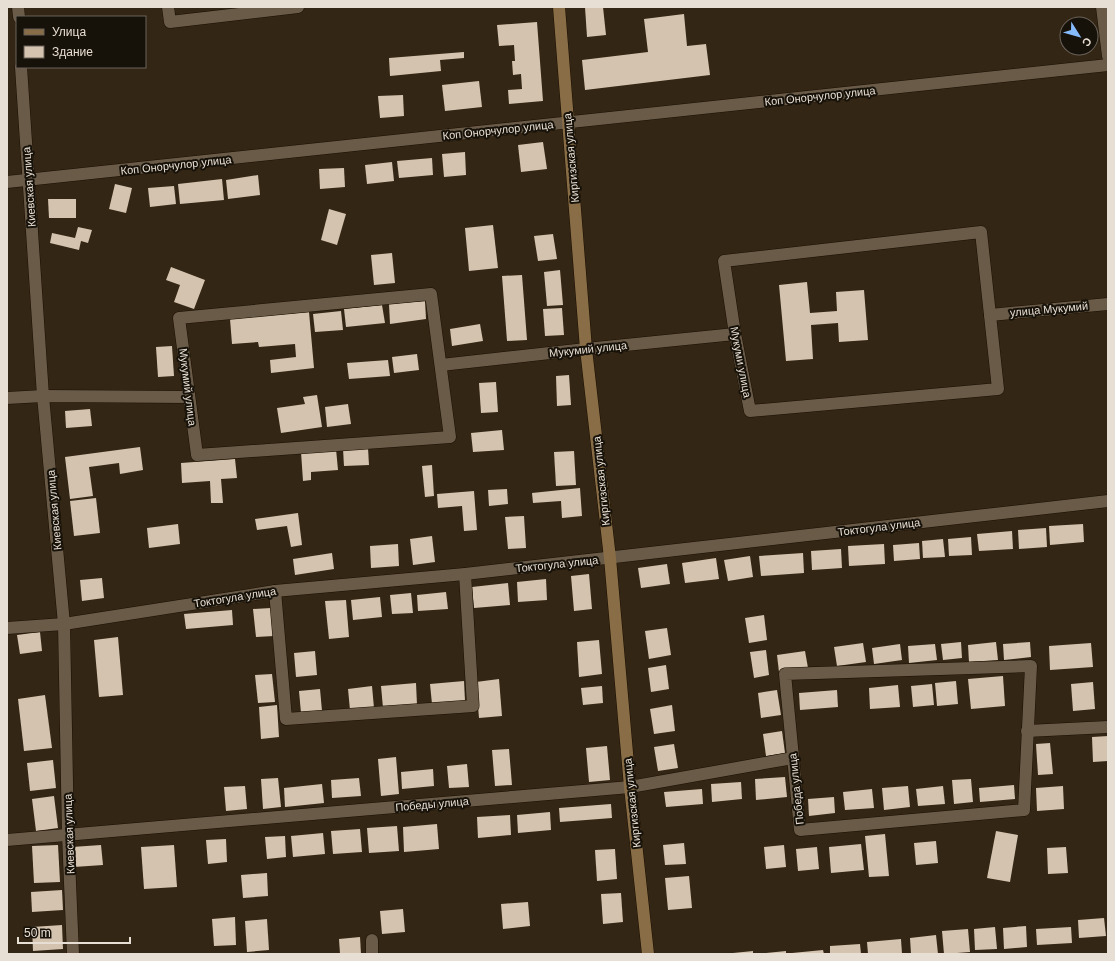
<svg xmlns="http://www.w3.org/2000/svg" width="1115" height="961" viewBox="0 0 1115 961" font-family="Helvetica,sans-serif">
<rect width="100%" height="100%" fill="#332615"/>
<g fill="#d4c3ae">
<polygon points="585,7 603,7 606,35 587,37"/>
<polygon points="684,14 687,46 706,44 710,75 585,90 582,60 648,52 644,19"/>
<polygon points="537,22 543,101 509,104 508,90 522,89 521,74 513,75 512,61 515,61 514,45 499,46 497,25"/>
<polygon points="464,52 464,58 440,60 441,71 390,76 389,58"/>
<polygon points="479,81 482,107 445,111 442,85"/>
<polygon points="403,95 404,116 380,118 378,96"/>
<polygon points="543,142 547,169 521,172 518,145"/>
<polygon points="465,152 466,175 444,177 442,154"/>
<polygon points="432,158 433,175 399,178 397,161"/>
<polygon points="392,162 394,181 367,184 365,165"/>
<polygon points="344,168 345,187 320,189 319,169"/>
<polygon points="258,175 260,195 228,199 226,180"/>
<polygon points="222,179 224,200 180,204 178,184"/>
<polygon points="115,184 132,188 126,213 109,209"/>
<polygon points="174,186 176,204 150,207 148,188"/>
<polygon points="48,199 76,199 76,218 49,218"/>
<polygon points="329,209 346,214 337,245 321,240"/>
<polygon points="493,225 498,268 469,271 465,228"/>
<polygon points="78,227 92,230 88,243 81,241 79,250 50,243 52,233 75,238"/>
<polygon points="553,234 557,259 538,261 534,236"/>
<polygon points="392,253 395,283 374,285 371,255"/>
<polygon points="171,267 205,280 194,309 174,302 180,285 166,280"/>
<polygon points="560,270 563,305 547,306 544,272"/>
<polygon points="522,275 527,340 507,341 502,276"/>
<polygon points="807,282 810,313 837,311 836,292 864,290 868,340 839,342 838,323 811,325 813,359 786,361 779,285"/>
<polygon points="425,301 426,319 390,324 389,304"/>
<polygon points="382,305 385,323 346,327 344,309"/>
<polygon points="562,308 564,335 545,336 543,309"/>
<polygon points="341,311 343,330 315,332 313,314"/>
<polygon points="309,312 314,368 271,373 270,360 296,357 295,344 259,347 258,342 232,344 230,319"/>
<polygon points="480,324 483,341 452,346 450,329"/>
<polygon points="172,346 174,376 158,377 156,347"/>
<polygon points="417,354 419,370 394,373 392,357"/>
<polygon points="388,360 390,376 349,379 347,363"/>
<polygon points="569,375 571,405 557,406 556,376"/>
<polygon points="496,382 498,412 481,413 479,383"/>
<polygon points="317,395 322,427 281,433 277,408 305,404 303,397"/>
<polygon points="348,404 351,424 327,427 325,407"/>
<polygon points="90,409 92,426 66,428 65,411"/>
<polygon points="502,430 504,450 473,452 471,433"/>
<polygon points="140,447 143,470 120,474 119,463 89,467 93,496 70,499 65,457"/>
<polygon points="368,448 369,465 344,466 343,449"/>
<polygon points="336,449 338,470 311,472 311,480 303,481 301,452"/>
<polygon points="574,451 576,485 556,486 554,452"/>
<polygon points="235,459 237,478 221,479 223,503 211,503 210,481 182,483 181,463"/>
<polygon points="432,465 434,496 425,497 422,466"/>
<polygon points="580,488 582,516 562,518 561,501 533,503 532,493"/>
<polygon points="507,489 508,504 489,506 488,490"/>
<polygon points="474,491 477,530 464,531 462,506 438,508 437,494"/>
<polygon points="96,498 100,533 74,536 70,501"/>
<polygon points="298,513 302,545 291,547 287,526 257,530 255,519"/>
<polygon points="524,516 526,548 508,549 505,517"/>
<polygon points="178,524 180,544 149,548 147,528"/>
<polygon points="1083,524 1084,542 1050,545 1049,526"/>
<polygon points="1046,528 1047,547 1019,549 1018,530"/>
<polygon points="1012,531 1013,549 979,551 977,534"/>
<polygon points="432,536 435,562 413,565 410,539"/>
<polygon points="971,537 972,555 949,556 948,539"/>
<polygon points="943,539 945,557 923,558 922,541"/>
<polygon points="919,543 920,559 894,561 893,545"/>
<polygon points="398,544 399,566 371,568 370,546"/>
<polygon points="884,544 885,564 849,566 848,546"/>
<polygon points="841,549 842,568 812,570 811,551"/>
<polygon points="332,553 334,569 295,575 293,559"/>
<polygon points="803,553 804,573 761,576 759,556"/>
<polygon points="750,556 753,577 728,581 724,560"/>
<polygon points="716,558 719,579 685,583 682,563"/>
<polygon points="667,564 670,584 641,588 638,568"/>
<polygon points="589,574 592,609 574,611 571,576"/>
<polygon points="102,578 104,598 82,601 80,580"/>
<polygon points="546,579 547,600 518,602 517,582"/>
<polygon points="508,583 510,605 474,608 472,587"/>
<polygon points="446,592 448,609 418,611 417,595"/>
<polygon points="411,593 413,613 392,614 390,595"/>
<polygon points="380,597 382,617 353,620 351,600"/>
<polygon points="346,600 349,637 329,639 325,601"/>
<polygon points="271,608 274,636 256,637 253,609"/>
<polygon points="232,610 233,625 186,629 184,614"/>
<polygon points="764,615 767,640 749,643 745,618"/>
<polygon points="667,628 671,655 649,659 645,631"/>
<polygon points="40,632 42,651 20,654 17,635"/>
<polygon points="118,637 123,695 99,697 94,640"/>
<polygon points="599,640 602,674 579,677 577,642"/>
<polygon points="961,642 962,658 943,660 941,644"/>
<polygon points="996,642 998,660 969,662 968,645"/>
<polygon points="1030,642 1031,657 1004,660 1003,644"/>
<polygon points="863,643 866,662 837,666 834,647"/>
<polygon points="1091,643 1093,667 1050,670 1049,646"/>
<polygon points="900,644 902,660 874,664 872,648"/>
<polygon points="935,644 937,660 909,663 908,646"/>
<polygon points="766,650 769,675 754,678 750,652"/>
<polygon points="315,651 317,675 296,677 294,653"/>
<polygon points="805,651 808,668 779,672 777,655"/>
<polygon points="666,665 669,689 651,692 648,668"/>
<polygon points="272,674 275,702 258,703 255,675"/>
<polygon points="1003,676 1005,706 971,709 968,679"/>
<polygon points="499,679 502,716 479,718 476,682"/>
<polygon points="464,681 465,701 432,704 430,684"/>
<polygon points="956,681 958,704 937,706 935,683"/>
<polygon points="1093,682 1095,709 1073,711 1071,684"/>
<polygon points="416,683 417,705 383,708 381,686"/>
<polygon points="932,684 934,705 913,707 911,686"/>
<polygon points="898,685 900,707 870,709 869,688"/>
<polygon points="372,686 374,708 350,710 348,689"/>
<polygon points="602,686 603,703 583,705 581,688"/>
<polygon points="320,689 322,711 301,713 299,691"/>
<polygon points="777,690 781,715 761,718 758,693"/>
<polygon points="837,690 838,707 800,710 799,693"/>
<polygon points="45,695 52,748 24,751 18,699"/>
<polygon points="277,705 279,737 261,739 259,707"/>
<polygon points="672,705 675,731 654,734 650,709"/>
<polygon points="782,731 785,753 766,756 763,734"/>
<polygon points="1108,736 1108,761 1093,762 1092,737"/>
<polygon points="1050,743 1053,774 1038,775 1036,744"/>
<polygon points="674,744 678,768 658,771 654,747"/>
<polygon points="607,746 610,780 589,782 586,748"/>
<polygon points="509,749 512,785 495,786 492,750"/>
<polygon points="396,757 399,794 381,796 378,759"/>
<polygon points="53,760 56,788 30,791 27,763"/>
<polygon points="467,764 469,787 449,788 447,766"/>
<polygon points="433,769 434,786 402,789 401,772"/>
<polygon points="785,777 787,797 756,800 755,779"/>
<polygon points="278,778 281,807 263,809 261,779"/>
<polygon points="359,778 361,796 332,798 331,780"/>
<polygon points="971,779 973,802 954,804 952,780"/>
<polygon points="741,782 742,799 712,802 711,784"/>
<polygon points="322,784 324,803 285,807 284,788"/>
<polygon points="1014,785 1015,799 980,802 979,788"/>
<polygon points="245,786 247,809 226,811 224,787"/>
<polygon points="908,786 910,807 884,810 882,788"/>
<polygon points="943,786 945,804 918,806 916,789"/>
<polygon points="1063,786 1064,809 1037,811 1036,788"/>
<polygon points="702,789 703,804 666,807 664,792"/>
<polygon points="872,789 874,808 845,810 843,792"/>
<polygon points="54,796 58,828 36,831 32,799"/>
<polygon points="834,797 835,813 809,816 808,799"/>
<polygon points="611,804 612,818 560,822 559,808"/>
<polygon points="550,812 551,830 518,833 517,815"/>
<polygon points="510,815 511,835 478,838 477,817"/>
<polygon points="437,824 439,849 404,852 403,827"/>
<polygon points="397,826 399,851 369,853 367,828"/>
<polygon points="360,829 362,852 333,854 331,831"/>
<polygon points="996,831 1018,835 1010,882 987,878"/>
<polygon points="323,833 325,854 293,857 291,836"/>
<polygon points="885,834 889,876 869,877 865,836"/>
<polygon points="285,836 286,857 267,859 265,837"/>
<polygon points="226,839 227,862 208,864 206,840"/>
<polygon points="936,841 938,863 916,865 914,843"/>
<polygon points="684,843 686,864 665,865 663,845"/>
<polygon points="861,844 864,870 831,873 829,847"/>
<polygon points="58,845 60,882 34,883 32,846"/>
<polygon points="101,845 103,865 74,867 72,847"/>
<polygon points="174,845 177,887 144,889 141,847"/>
<polygon points="784,845 786,867 766,869 764,847"/>
<polygon points="817,847 819,869 798,871 796,849"/>
<polygon points="1066,847 1068,873 1048,874 1047,848"/>
<polygon points="615,849 617,879 597,881 595,850"/>
<polygon points="267,873 268,896 243,898 241,875"/>
<polygon points="689,876 692,908 668,910 665,878"/>
<polygon points="62,890 63,910 32,912 31,892"/>
<polygon points="621,893 623,922 603,924 601,894"/>
<polygon points="528,902 530,926 503,929 501,904"/>
<polygon points="403,909 405,932 382,934 380,911"/>
<polygon points="235,917 236,945 214,946 212,919"/>
<polygon points="1104,918 1106,936 1079,938 1078,920"/>
<polygon points="267,919 269,950 247,952 245,921"/>
<polygon points="62,925 63,949 33,951 32,927"/>
<polygon points="1026,926 1027,947 1004,949 1003,928"/>
<polygon points="995,927 997,949 975,950 974,929"/>
<polygon points="1071,927 1072,943 1037,945 1036,929"/>
<polygon points="968,929 970,952 944,954 942,931"/>
<polygon points="936,935 938,954 911,954 910,938"/>
<polygon points="360,937 361,954 340,954 339,939"/>
<polygon points="901,939 902,954 868,954 867,942"/>
<polygon points="860,944 861,954 830,954 830,946"/>
<polygon points="823,950 824,954 792,954 792,953"/>
<polygon points="753,951 753,954 733,954 733,953"/>
<polygon points="786,951 786,954 766,954 766,953"/>
</g>
<g fill="none" stroke-linecap="round" stroke-linejoin="round">
<defs>
<g id="street">
<polyline points="18,7 19,17"/>
<polyline points="168,7 170,22 298,7"/>
<polyline points="1102,7 1108,56"/>
<polyline points="21,67 43,396 64,624 68,835 73,954"/>
<polyline points="7,182 1108,65"/>
<polygon points="981,232 998,389 750,411 735,334 724,261"/>
<polygon points="431,294 450,437 197,455 179,318"/>
<polyline points="990,315 1108,304"/>
<polyline points="441,365 586,349 735,334"/>
<polyline points="7,398 43,396 189,397"/>
<polyline points="275,591 286,719 473,706 465,574"/>
<polyline points="7,628 64,624 275,591 465,574 1108,501"/>
<polygon points="1031,666 1024,810 800,830 785,674"/>
<polyline points="1027,731 1108,727"/>
<polyline points="7,840 630,787 793,758"/>
<polyline points="372,940 372,954"/>
</g>
<polyline id="secondary" points="559,7 586,349 610,558 630,787 648,954"/>
</defs>
<use href="#street" stroke="#1b0f01" stroke-width="13"/>
<use href="#secondary" stroke="#1b0f01" stroke-width="13"/>
<use href="#street" stroke="#695b48" stroke-width="12"/>
<use href="#secondary" stroke="#886d46" stroke-width="12"/>
</g>
<g text-anchor="middle" dominant-baseline="central" stroke-width="4" stroke-linejoin="round" paint-order="stroke">
<g font-size="11" fill="#e8dfd4" stroke="#161109">
<text transform="translate(820 96) rotate(-6)">Коп Онорчулор улица</text>
<text transform="translate(498 130) rotate(-6)">Коп Онорчулор улица</text>
<text transform="translate(571 158) rotate(-95)">Киргизская улица</text>
<text transform="translate(176 165) rotate(-6)">Коп Онорчулор улица</text>
<text transform="translate(29 187) rotate(-94)">Киевская улица</text>
<text transform="translate(1049 309) rotate(-5)">улица Мукумий</text>
<text transform="translate(588 349) rotate(-6)">Мукумий улица</text>
<text transform="translate(741 362) rotate(79)">Мукуми улица</text>
<text transform="translate(188 387) rotate(83)">Мукумий улица</text>
<text transform="translate(601 481) rotate(-96)">Киргизская улица</text>
<text transform="translate(54 510) rotate(-95)">Киевская улица</text>
<text transform="translate(879 527) rotate(-7)">Токтогула улица</text>
<text transform="translate(557 564) rotate(-6)">Токтогула улица</text>
<text transform="translate(235 597) rotate(-9)">Токтогула улица</text>
<text transform="translate(796 789) rotate(-96)">Победа улица</text>
<text transform="translate(632 803) rotate(-96)">Киргизская улица</text>
<text transform="translate(432 804) rotate(-5)">Победы улица</text>
<text transform="translate(69 834) rotate(-92)">Киевская улица</text>
</g>
</g>
<rect width="1115" height="961" fill="none" stroke="#e8dfd4" stroke-width="16"/>
<rect x="16" y="16" width="130" height="52" fill="#161109" stroke="#6a635a"/>
<rect x="24" y="29" width="20" height="6" fill="#886d46" stroke="#6a635a"/>
<text x="52" y="36" font-size="12" fill="#e8dfd4">Улица</text>
<rect x="24" y="46" width="20" height="12" fill="#d4c3ae" stroke="#6a635a"/>
<text x="52" y="56" font-size="12" fill="#e8dfd4">Здание</text>
<g transform="translate(1079 36) rotate(127)"><circle r="19" fill="#161109" stroke="#6a635a"/>
<path d="M0-3L7 15L0 10L-7 15Z" fill="#86bbfb"/>
<text y="-6" font-size="11" font-weight="bold" text-anchor="middle" fill="#e8dfd4">С</text>
</g>
<path d="M18 937v6h112v-6" fill="none" stroke="#e8dfd4" stroke-width="2"/>
<text x="24" y="937" font-size="12" fill="#e8dfd4" stroke="#161109" stroke-width="3" paint-order="stroke">50 m</text>
</svg>
